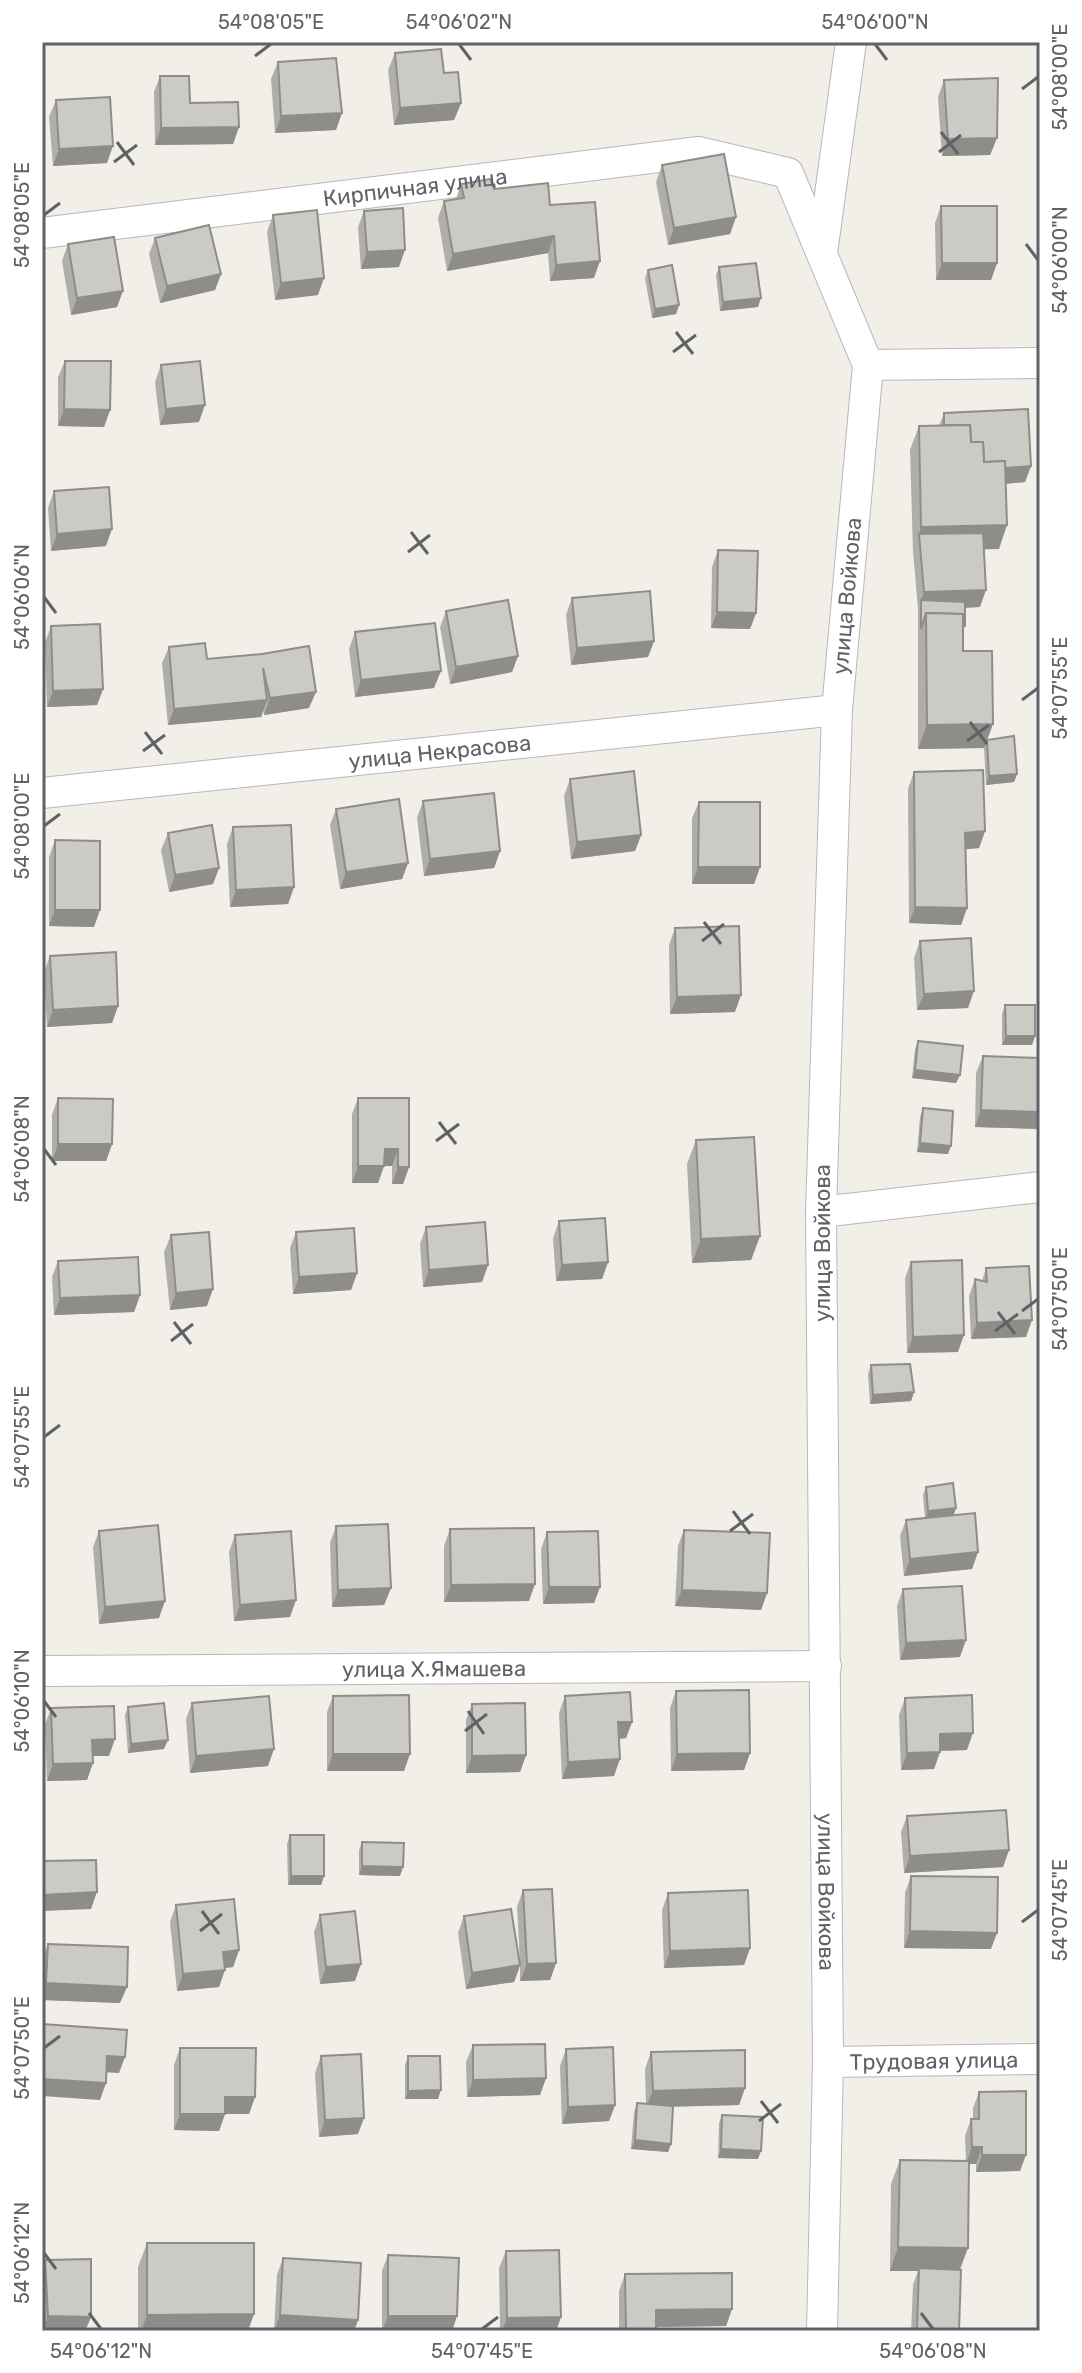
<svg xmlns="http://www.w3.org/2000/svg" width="1082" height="2373" viewBox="0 0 1082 2373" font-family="Rubik,sans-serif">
<rect width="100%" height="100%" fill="#f1efe8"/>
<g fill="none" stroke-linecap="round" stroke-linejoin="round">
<defs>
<g id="minor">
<path id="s1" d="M42 233 699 152 788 173 868 365 837 710 821 1212 828 2062 822 2331"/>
<polyline points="822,253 851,42"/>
<polyline points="868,365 1040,363"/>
<path id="s2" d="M42 793 837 710"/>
<polyline points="821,1212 1040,1187"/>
<path id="s3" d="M42 1671 826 1666"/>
<path id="s4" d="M828 2062 1040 2059"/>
</g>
</defs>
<use href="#minor" stroke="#b5b8bc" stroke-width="32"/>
<use href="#minor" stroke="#fff" stroke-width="30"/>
</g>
<g fill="#afaea9">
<polygon points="395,53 444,73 461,103 454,120 394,125 388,70"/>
<polygon points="278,62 336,130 275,133 271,79"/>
<polygon points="160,76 190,103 239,127 233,144 155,145 154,92"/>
<polygon points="944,80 997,138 990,155 942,156 938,97"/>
<polygon points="56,100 107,163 53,166 49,117"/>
<polygon points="662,165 736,217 730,234 668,245 656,182"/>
<polygon points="461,184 494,189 550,205 594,278 550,281 548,253 447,271 438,218 444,201 456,199"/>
<polygon points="941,206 997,263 991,280 936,280 935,223"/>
<polygon points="1040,209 1040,247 1037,218"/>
<polygon points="364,211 399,267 361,269 358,227"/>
<polygon points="273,215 318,295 275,300 267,232"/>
<polygon points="155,238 221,274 215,290 160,303 149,254"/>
<polygon points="68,244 117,307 71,315 62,261"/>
<polygon points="719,267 758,307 720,311 716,275"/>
<polygon points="648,270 679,305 676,314 652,318 645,278"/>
<polygon points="65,361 110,410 104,427 58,426 58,377"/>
<polygon points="161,365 199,422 160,425 155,382"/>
<polygon points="944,413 1031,466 1025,482 1006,484 999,549 984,549 980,607 965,608 963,651 993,724 984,748 918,749 918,609 913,551 910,450 919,426 939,426"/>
<polygon points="54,491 106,546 51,551 48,508"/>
<polygon points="718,550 756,613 750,629 711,628 712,567"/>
<polygon points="572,598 654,641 648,657 571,665 566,615"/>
<polygon points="446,611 518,656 512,672 450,684 440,627"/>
<polygon points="51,626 103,689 97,705 47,707 45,643"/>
<polygon points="355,632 434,688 355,697 349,649"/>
<polygon points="169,647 207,659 262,654 309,708 264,715 263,710 261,717 168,725 162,663"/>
<polygon points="987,740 1017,774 1014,782 986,785 984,748"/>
<polygon points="914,772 985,831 979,848 966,849 967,908 961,925 909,923 908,789"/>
<polygon points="570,779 641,835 635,851 571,859 564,796"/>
<polygon points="423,801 500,851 494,868 424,876 417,818"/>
<polygon points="699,802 760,867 754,884 692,884 692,818"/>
<polygon points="336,809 408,863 402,879 340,889 330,825"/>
<polygon points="233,827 294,887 288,904 230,907 227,844"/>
<polygon points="168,833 219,868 213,884 169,892 161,850"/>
<polygon points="55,840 94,927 49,926 49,857"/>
<polygon points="675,928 735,1012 670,1014 669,945"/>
<polygon points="920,941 968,1008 917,1010 914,958"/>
<polygon points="50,956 118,1006 112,1023 47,1027 44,972"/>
<polygon points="1005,1005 1035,1036 1032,1045 1002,1045 1002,1014"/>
<polygon points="918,1041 960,1075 956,1083 912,1078 915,1049"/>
<polygon points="983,1056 1040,1058 1039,1129 975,1127 976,1073"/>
<polygon points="58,1098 112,1144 106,1161 52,1161 52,1115"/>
<polygon points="358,1098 409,1098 409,1167 403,1184 392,1184 392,1166 384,1166 378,1183 352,1183 352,1114"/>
<polygon points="923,1108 948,1154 917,1152 920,1117"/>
<polygon points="696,1140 760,1236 751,1260 692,1263 687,1164"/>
<polygon points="559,1221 608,1262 602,1279 556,1281 553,1238"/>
<polygon points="426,1227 488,1265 482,1282 423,1287 420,1244"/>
<polygon points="296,1232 357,1273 351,1290 293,1294 290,1248"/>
<polygon points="171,1235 207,1306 170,1310 164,1252"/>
<polygon points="58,1261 140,1295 134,1312 54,1315 52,1277"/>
<polygon points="911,1262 958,1352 907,1353 905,1278"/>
<polygon points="986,1268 1026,1337 971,1339 969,1296 975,1279 982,1281"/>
<polygon points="871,1365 914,1392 911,1401 870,1404 868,1374"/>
<polygon points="926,1487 953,1515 978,1552 972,1569 904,1576 900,1536 906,1520 925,1518 923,1495"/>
<polygon points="336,1526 391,1588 384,1605 332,1607 330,1543"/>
<polygon points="450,1529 529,1601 444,1602 444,1546"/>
<polygon points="684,1530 767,1593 761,1610 675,1606 678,1546"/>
<polygon points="99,1531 159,1618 99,1624 93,1547"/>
<polygon points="547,1532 600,1587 594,1603 543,1604 541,1549"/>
<polygon points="235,1535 290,1617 234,1621 229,1552"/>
<polygon points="903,1589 960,1657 900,1660 897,1606"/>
<polygon points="676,1691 750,1753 744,1770 671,1771 670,1708"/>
<polygon points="333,1696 404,1771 327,1771 327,1712"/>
<polygon points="565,1696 632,1722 626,1738 619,1739 614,1776 562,1779 559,1713"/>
<polygon points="905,1698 967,1750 940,1751 934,1769 901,1770 899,1715"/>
<polygon points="192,1703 268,1766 190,1773 186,1719"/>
<polygon points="472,1704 526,1755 520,1772 466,1773 466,1720"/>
<polygon points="128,1707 164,1749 128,1753 125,1715"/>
<polygon points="51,1708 109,1756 93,1756 87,1780 47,1781 45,1725"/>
<polygon points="907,1816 1009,1850 1003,1867 904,1873 901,1832"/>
<polygon points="290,1835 324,1876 321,1885 288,1885 287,1844"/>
<polygon points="362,1842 400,1876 359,1875 359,1850"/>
<polygon points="911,1876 991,1949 904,1948 905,1893"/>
<polygon points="523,1890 556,1963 550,1980 520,1981 520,1966 514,1982 466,1989 458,1933 464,1916 520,1964 517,1907"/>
<polygon points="668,1893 750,1948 744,1965 664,1968 662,1910"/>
<polygon points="176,1905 239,1950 233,1967 225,1968 219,1987 177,1991 170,1922"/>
<polygon points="320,1915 355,1981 320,1984 314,1932"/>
<polygon points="48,1944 120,2003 42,2000 42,1959"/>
<polygon points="473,2045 546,2078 540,2095 467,2097 466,2062"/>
<polygon points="180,2048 255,2097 249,2114 225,2114 219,2131 174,2130 174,2065"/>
<polygon points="566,2049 615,2105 609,2121 562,2124 560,2066"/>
<polygon points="651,2052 745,2088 739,2105 673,2107 671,2144 668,2152 631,2149 634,2112 637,2103 646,2104 645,2069"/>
<polygon points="321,2056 358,2134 319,2137 315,2073"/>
<polygon points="408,2056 438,2099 405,2099 405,2065"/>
<polygon points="979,2092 1020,2171 976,2172 976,2164 969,2164 960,2270 959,2331 911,2331 913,2285 918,2271 890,2271 891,2184 900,2160 966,2161 965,2136 971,2119 973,2119 973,2108"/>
<polygon points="722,2115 758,2159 718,2158 719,2123"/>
<polygon points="147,2243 248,2331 138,2331 138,2267"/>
<polygon points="506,2251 561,2317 556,2331 500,2331 499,2268"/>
<polygon points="388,2255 457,2316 452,2331 382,2331 382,2271"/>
<polygon points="283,2258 358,2320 354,2331 274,2331 277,2275"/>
<polygon points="45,2260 91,2317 85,2331 42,2331 42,2269"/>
<polygon points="625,2274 732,2309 726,2326 656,2327 656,2331 619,2331 619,2291"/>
</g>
<g fill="#8f8d8a">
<polygon points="461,103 454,120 394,125 400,108"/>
<polygon points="342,113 336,130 275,133 281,116"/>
<polygon points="239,127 233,144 155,145 161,128"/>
<polygon points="997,138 990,155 942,156 948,139"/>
<polygon points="113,146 107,163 53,166 59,149"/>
<polygon points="736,217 730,234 668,245 674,228"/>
<polygon points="554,236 548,253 447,271 453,254"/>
<polygon points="405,250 399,267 361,269 367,252"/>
<polygon points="600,261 594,278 550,281 556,265"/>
<polygon points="942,263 997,263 991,280 936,280"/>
<polygon points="221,274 215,290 160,303 167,286"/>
<polygon points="324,278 318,295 275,300 281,283"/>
<polygon points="123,291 117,307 71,315 77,298"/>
<polygon points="761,298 758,307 720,311 723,302"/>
<polygon points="679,305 676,314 652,318 655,309"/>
<polygon points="205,405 199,422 160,425 166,409"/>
<polygon points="64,409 110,410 104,427 58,426"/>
<polygon points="1031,466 1025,482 975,486 981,469"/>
<polygon points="1007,525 999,549 920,551 919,534 921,527"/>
<polygon points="112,529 106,546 51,551 57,534"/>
<polygon points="986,590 980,607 921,609 921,600 924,592"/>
<polygon points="717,612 756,613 750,629 711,628"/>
<polygon points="654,641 648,657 571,665 577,648"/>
<polygon points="518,656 512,672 450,684 456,667"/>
<polygon points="441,671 434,688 355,697 361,680"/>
<polygon points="103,689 97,705 47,707 53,691"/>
<polygon points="316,692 309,708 264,715 270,698"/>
<polygon points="267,700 261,717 168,725 174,709"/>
<polygon points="993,724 984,748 918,749 927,725"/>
<polygon points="1017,774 1014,782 986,785 989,776"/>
<polygon points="985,831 979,848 959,850 965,833"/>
<polygon points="641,835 635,851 571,859 577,842"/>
<polygon points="500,851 494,868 424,876 430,859"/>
<polygon points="408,863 402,879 340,889 346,872"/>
<polygon points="698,867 760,867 754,884 692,884"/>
<polygon points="219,868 213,884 169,892 175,875"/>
<polygon points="294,887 288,904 230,907 236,890"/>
<polygon points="915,907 967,908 961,925 909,923"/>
<polygon points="55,910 100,910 94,927 49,926"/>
<polygon points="974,991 968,1008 917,1010 924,994"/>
<polygon points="741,995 735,1012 670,1014 677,997"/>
<polygon points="118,1006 112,1023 47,1027 53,1010"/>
<polygon points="1006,1036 1035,1036 1032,1045 1002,1045"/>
<polygon points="915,1070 960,1075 956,1083 912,1078"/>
<polygon points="981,1110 1040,1112 1040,1127 1039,1129 975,1127"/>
<polygon points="920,1143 951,1146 948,1154 917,1152"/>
<polygon points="58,1144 112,1144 106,1161 52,1161"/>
<polygon points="385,1149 398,1149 392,1166 379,1166"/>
<polygon points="358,1166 384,1166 378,1183 352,1183"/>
<polygon points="398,1167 409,1167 403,1184 392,1184"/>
<polygon points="760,1236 751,1260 692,1263 701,1239"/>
<polygon points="608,1262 602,1279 556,1281 562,1265"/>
<polygon points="488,1265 482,1282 423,1287 429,1270"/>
<polygon points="357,1273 351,1290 293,1294 299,1277"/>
<polygon points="213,1289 207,1306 170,1310 176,1293"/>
<polygon points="140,1295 134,1312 54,1315 60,1298"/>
<polygon points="1032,1320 1026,1337 971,1339 977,1323"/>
<polygon points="964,1335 958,1352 907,1353 913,1337"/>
<polygon points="914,1392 911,1401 870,1404 873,1395"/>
<polygon points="956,1508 953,1517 925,1520 928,1511"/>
<polygon points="978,1552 972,1569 904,1576 910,1559"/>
<polygon points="535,1584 529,1601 444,1602 451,1585"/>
<polygon points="549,1587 600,1587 594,1603 543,1604"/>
<polygon points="391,1588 384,1605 332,1607 338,1590"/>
<polygon points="682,1590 767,1593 761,1610 675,1606"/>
<polygon points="296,1600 290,1617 234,1621 240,1605"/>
<polygon points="165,1601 159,1618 99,1624 105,1607"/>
<polygon points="966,1640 960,1657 900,1660 906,1643"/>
<polygon points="618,1722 632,1722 626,1738 612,1739"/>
<polygon points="973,1733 967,1750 934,1751 940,1734"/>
<polygon points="115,1739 109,1756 86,1756 92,1740"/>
<polygon points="168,1740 164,1749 128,1753 131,1744"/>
<polygon points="274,1749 268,1766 190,1773 196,1756"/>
<polygon points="940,1752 934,1769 901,1770 907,1753"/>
<polygon points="750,1753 744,1770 671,1771 677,1754"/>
<polygon points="333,1754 410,1754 404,1771 327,1771"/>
<polygon points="526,1755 520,1772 466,1773 472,1756"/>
<polygon points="620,1759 614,1776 562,1779 568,1762"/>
<polygon points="93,1763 87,1780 47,1781 53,1764"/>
<polygon points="1009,1850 1003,1867 904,1873 910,1856"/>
<polygon points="362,1866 403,1867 400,1876 359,1875"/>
<polygon points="291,1876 324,1876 321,1885 288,1885"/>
<polygon points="97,1892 91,1909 42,1911 42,1895"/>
<polygon points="910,1931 997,1933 991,1949 904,1948"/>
<polygon points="750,1948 744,1965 664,1968 670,1951"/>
<polygon points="239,1950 233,1967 217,1969 223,1952"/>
<polygon points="556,1963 550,1980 520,1981 527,1964"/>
<polygon points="361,1964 355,1981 320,1984 326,1967"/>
<polygon points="520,1965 514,1982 466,1989 472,1973"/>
<polygon points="225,1970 219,1987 177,1991 183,1974"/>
<polygon points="46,1983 127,1987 120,2003 42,2000 42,1994"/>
<polygon points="107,2056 125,2057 119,2073 101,2072"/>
<polygon points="546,2078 540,2095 467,2097 473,2080"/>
<polygon points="42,2079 106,2083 100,2100 42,2096"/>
<polygon points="745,2088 739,2105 646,2107 653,2091"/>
<polygon points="441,2090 438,2099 405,2099 408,2091"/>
<polygon points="225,2097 255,2097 249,2114 225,2114 219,2131 174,2130 180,2114"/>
<polygon points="615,2105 609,2121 562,2124 568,2107"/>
<polygon points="364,2118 358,2134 319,2137 325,2120"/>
<polygon points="635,2140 671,2144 668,2152 631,2149"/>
<polygon points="972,2147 982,2147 976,2164 966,2164"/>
<polygon points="721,2149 761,2151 758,2159 718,2158"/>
<polygon points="982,2155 1026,2155 1020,2171 976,2172"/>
<polygon points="898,2247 968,2248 959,2272 919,2268 918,2271 890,2271"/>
<polygon points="732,2309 726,2326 650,2327 656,2310"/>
<polygon points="254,2314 248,2331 141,2331 147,2315"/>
<polygon points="280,2315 358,2320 354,2331 274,2331"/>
<polygon points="48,2316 91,2317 85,2331 42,2331"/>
<polygon points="388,2316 457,2316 452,2331 382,2331"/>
<polygon points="561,2317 556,2331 502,2331 507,2318"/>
<polygon points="626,2329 656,2329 656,2331 625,2331"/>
</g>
<g fill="#cccac5" stroke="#8f8d8a" stroke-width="2">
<polygon points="441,49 444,73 458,72 461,103 400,108 395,53"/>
<polygon points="336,58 342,113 281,116 278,62"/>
<polygon points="160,76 189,76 190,103 238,102 239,127 161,128"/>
<polygon points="998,78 997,138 948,139 944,80"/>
<polygon points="110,97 113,146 59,149 56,100"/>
<polygon points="724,154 736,217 674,228 662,165"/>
<polygon points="490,179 494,189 548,183 550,205 595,202 600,261 556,265 554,236 453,254 444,201 464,198 461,184"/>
<polygon points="941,206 997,206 997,263 942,263"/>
<polygon points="403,208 405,250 367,252 364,211"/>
<polygon points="317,210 324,278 281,283 273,215"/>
<polygon points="209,225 221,274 167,286 155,238"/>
<polygon points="114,237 123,291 77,298 68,244"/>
<polygon points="756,263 761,298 723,302 719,267"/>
<polygon points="672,265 679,305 655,309 648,270"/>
<polygon points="65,361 111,361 110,410 64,409"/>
<polygon points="200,361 205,405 166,409 161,365"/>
<polygon points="1028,409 1031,466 1005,468 1005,461 984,462 983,442 971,442 970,425 944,425 944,413"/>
<polygon points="970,425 971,442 983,442 984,462 1005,461 1007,525 921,527 919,426"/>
<polygon points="109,487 112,529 57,534 54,491"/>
<polygon points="983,533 986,590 924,592 919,534"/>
<polygon points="718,550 758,551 756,613 717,612"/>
<polygon points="650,591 654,641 577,648 572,598"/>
<polygon points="508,600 518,656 456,667 446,611"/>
<polygon points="921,600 965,602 965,626 963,627 963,614 926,613 921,629"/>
<polygon points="926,613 963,614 963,651 992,651 993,724 927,725"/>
<polygon points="435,623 441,671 361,680 355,632"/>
<polygon points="100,624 103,689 53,691 51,626"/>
<polygon points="205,643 207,659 262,654 309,646 316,692 270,698 263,668 267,700 174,709 169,647"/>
<polygon points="1014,736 1017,774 989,776 987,740"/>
<polygon points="983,770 985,831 965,833 967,908 915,907 914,772"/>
<polygon points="634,771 641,835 577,842 570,779"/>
<polygon points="494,793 500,851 430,859 423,801"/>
<polygon points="399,799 408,863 346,872 336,809"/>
<polygon points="699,802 760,802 760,867 698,867"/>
<polygon points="212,825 219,868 175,875 168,833"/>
<polygon points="291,825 294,887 236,890 233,827"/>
<polygon points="55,840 100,841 100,910 55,910"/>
<polygon points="739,926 741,995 677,997 675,928"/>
<polygon points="971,938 974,991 924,994 920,941"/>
<polygon points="116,952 118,1006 53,1010 50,956"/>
<polygon points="1005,1005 1035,1005 1035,1036 1006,1036"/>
<polygon points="918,1041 963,1046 960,1075 915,1070"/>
<polygon points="983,1056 1040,1058 1040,1112 981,1110"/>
<polygon points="58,1098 113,1099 112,1144 58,1144"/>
<polygon points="358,1098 409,1098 409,1167 398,1167 398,1149 385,1149 384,1166 358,1166"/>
<polygon points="923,1108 953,1111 951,1146 920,1143"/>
<polygon points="754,1137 760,1236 701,1239 696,1140"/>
<polygon points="605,1218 608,1262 562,1265 559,1221"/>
<polygon points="485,1222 488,1265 429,1270 426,1227"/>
<polygon points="354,1228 357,1273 299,1277 296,1232"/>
<polygon points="209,1232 213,1289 176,1293 171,1235"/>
<polygon points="138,1257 140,1295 60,1298 58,1261"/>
<polygon points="962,1260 964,1335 913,1337 911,1262"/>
<polygon points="1029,1266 1032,1320 977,1323 975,1279 987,1282 986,1268"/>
<polygon points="910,1364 914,1392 873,1395 871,1365"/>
<polygon points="953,1483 956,1508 928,1511 926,1487"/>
<polygon points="975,1513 978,1552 910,1559 906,1520"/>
<polygon points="388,1524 391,1588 338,1590 336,1526"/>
<polygon points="158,1525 165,1601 105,1607 99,1531"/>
<polygon points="534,1528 535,1584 451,1585 450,1529"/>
<polygon points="684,1530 770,1533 767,1593 682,1590"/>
<polygon points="291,1531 296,1600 240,1605 235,1535"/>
<polygon points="598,1531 600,1587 549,1587 547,1532"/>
<polygon points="962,1586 966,1640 906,1643 903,1589"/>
<polygon points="749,1690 750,1753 677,1754 676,1691"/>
<polygon points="630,1692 632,1722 618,1722 620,1759 568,1762 565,1696"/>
<polygon points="409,1695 410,1754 333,1754 333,1696"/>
<polygon points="972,1695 973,1733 940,1734 940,1752 907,1753 905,1698"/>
<polygon points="269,1696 274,1749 196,1756 192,1703"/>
<polygon points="164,1703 168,1740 131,1744 128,1707"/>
<polygon points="525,1703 526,1755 472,1756 472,1704"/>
<polygon points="114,1706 115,1739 92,1740 93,1763 53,1764 51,1708"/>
<polygon points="1006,1810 1009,1850 910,1856 907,1816"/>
<polygon points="290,1835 324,1835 324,1876 291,1876"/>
<polygon points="362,1842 404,1843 403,1867 362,1866"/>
<polygon points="96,1860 97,1892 42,1895 42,1861"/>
<polygon points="911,1876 998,1877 997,1933 910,1931"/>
<polygon points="552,1889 556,1963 527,1964 523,1890"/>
<polygon points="748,1890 750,1948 670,1951 668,1893"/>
<polygon points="234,1899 239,1950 223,1952 225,1970 183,1974 176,1905"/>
<polygon points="511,1909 520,1965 472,1973 464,1916"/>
<polygon points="355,1911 361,1964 326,1967 320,1915"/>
<polygon points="48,1944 128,1947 127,1987 46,1983"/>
<polygon points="42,2024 127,2030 125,2057 107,2056 106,2083 42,2079"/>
<polygon points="545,2044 546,2078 473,2080 473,2045"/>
<polygon points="613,2047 615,2105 568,2107 566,2049"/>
<polygon points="180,2048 256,2048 255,2097 225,2097 225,2114 180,2114"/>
<polygon points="745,2050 745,2088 653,2091 651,2052"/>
<polygon points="361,2054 364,2118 325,2120 321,2056"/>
<polygon points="408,2056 440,2056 441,2090 408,2091"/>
<polygon points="1026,2091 1026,2155 982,2155 982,2147 972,2147 971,2119 979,2119 979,2092"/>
<polygon points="637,2103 673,2106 671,2144 635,2140"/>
<polygon points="722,2115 763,2117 761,2151 721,2149"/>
<polygon points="900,2160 969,2161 968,2248 898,2247"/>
<polygon points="147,2243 254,2243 254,2314 147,2315"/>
<polygon points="559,2250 561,2317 507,2318 506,2251"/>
<polygon points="388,2255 459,2258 457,2316 388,2316"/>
<polygon points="283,2258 361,2263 358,2320 280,2315"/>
<polygon points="91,2259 91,2317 48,2316 45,2260"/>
<polygon points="919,2268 961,2270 959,2331 917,2331"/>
<polygon points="732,2273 732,2309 656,2310 656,2329 626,2329 625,2274"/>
</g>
<path fill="none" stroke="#5f6368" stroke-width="3" d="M459 44 471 60M875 44 887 60M255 56 271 44M1022 89 1038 77M941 132 958 154M117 142 134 165M939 152 961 135M114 162 137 145M44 215 60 203M1026 244 1038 260M676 332 693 354M673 352 696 335M411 532 428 554M408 552 430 535M44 597 56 613M1022 700 1038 688M970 722 987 744M145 732 162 754M967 741 989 725M143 751 165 735M44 826 60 814M704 922 721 944M702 941 724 924M439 1122 456 1144M436 1141 459 1124M44 1149 56 1165M1022 1311 1038 1299M998 1312 1015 1334M174 1322 191 1344M995 1331 1018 1314M171 1341 193 1324M44 1437 60 1425M733 1511 750 1534M730 1531 753 1514M44 1701 56 1717M468 1711 484 1734M465 1731 487 1714M202 1911 219 1934M1022 1922 1038 1910M200 1931 222 1914M44 2048 60 2036M761 2101 778 2123M759 2121 781 2104M44 2253 56 2269M89 2313 101 2329M921 2313 933 2329M482 2329 498 2317"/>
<g text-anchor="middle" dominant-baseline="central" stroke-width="6" stroke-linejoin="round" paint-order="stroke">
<g font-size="22" fill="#5f6368" stroke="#fff">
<text stroke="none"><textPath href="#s1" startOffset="376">Кирпичная улица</textPath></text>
<text transform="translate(847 596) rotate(-85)">улица Войкова</text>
<text stroke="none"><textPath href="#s2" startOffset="400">улица Некрасова</textPath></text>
<text transform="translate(822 1243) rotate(-90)">улица Войкова</text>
<text stroke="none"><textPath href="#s3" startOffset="392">улица Х.Ямашева</textPath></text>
<text stroke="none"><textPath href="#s1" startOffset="2490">улица Войкова</textPath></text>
<text stroke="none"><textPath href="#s4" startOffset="106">Трудовая улица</textPath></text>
</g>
</g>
<rect width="1082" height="2373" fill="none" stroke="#ffffff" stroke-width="88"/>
<rect x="44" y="44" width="994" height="2285" fill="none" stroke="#5f6368" stroke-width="3"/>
<g font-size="20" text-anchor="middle" fill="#5f6368">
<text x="271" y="29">54°08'05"E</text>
<text x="459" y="29">54°06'02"N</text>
<text x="875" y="29">54°06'00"N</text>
<text transform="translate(1060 77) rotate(-90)" y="7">54°08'00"E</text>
<text transform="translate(22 215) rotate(-90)" y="7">54°08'05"E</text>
<text transform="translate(1060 260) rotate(-90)" y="7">54°06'00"N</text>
<text transform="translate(22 597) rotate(-90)" y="7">54°06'06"N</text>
<text transform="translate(1060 688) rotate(-90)" y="7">54°07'55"E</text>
<text transform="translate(22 826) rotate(-90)" y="7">54°08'00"E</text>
<text transform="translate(22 1149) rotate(-90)" y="7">54°06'08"N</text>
<text transform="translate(1060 1299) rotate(-90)" y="7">54°07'50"E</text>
<text transform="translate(22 1437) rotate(-90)" y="7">54°07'55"E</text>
<text transform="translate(22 1701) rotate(-90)" y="7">54°06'10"N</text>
<text transform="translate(1060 1910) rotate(-90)" y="7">54°07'45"E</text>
<text transform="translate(22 2048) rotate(-90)" y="7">54°07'50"E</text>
<text transform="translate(22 2253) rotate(-90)" y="7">54°06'12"N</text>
<text x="101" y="2358">54°06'12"N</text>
<text x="482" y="2358">54°07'45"E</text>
<text x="933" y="2358">54°06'08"N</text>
</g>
</svg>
